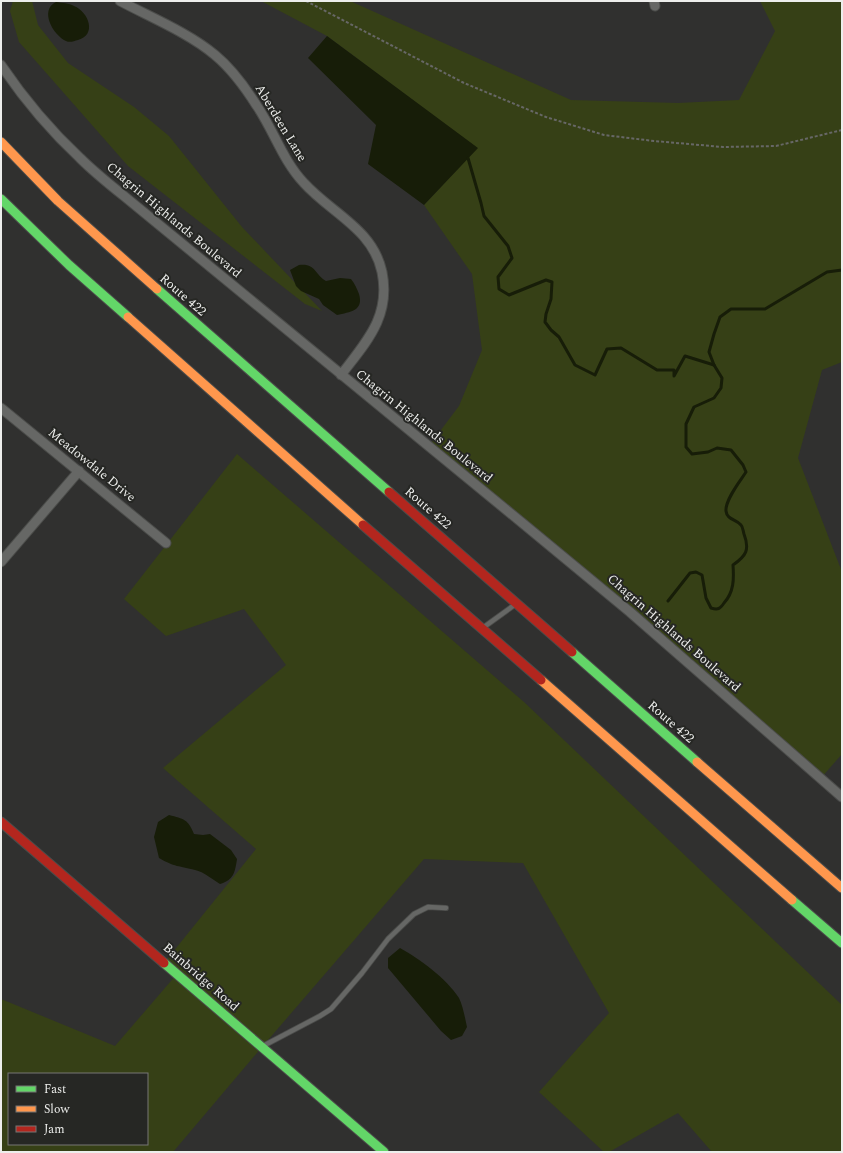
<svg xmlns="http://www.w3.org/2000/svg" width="843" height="1153" viewBox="0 0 843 1153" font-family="Spectral,serif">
<rect width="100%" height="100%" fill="#30302f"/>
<g fill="#364016" fill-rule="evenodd">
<polygon points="13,1 32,1 38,25 68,63 134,107 169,136 242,227 322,311 305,304 128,166 19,42 10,11"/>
<polygon points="261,1 350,1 571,100 678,103 739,100 775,31 760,1 842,1 842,362 822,370 798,458 842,572 842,754 821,778 429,446 459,406 482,350 472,274 424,205 477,148 327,36"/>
<path d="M237 454 524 702 842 1005V1152H712L678 1113 609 1152H604L539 1092 609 1013 523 863 424 859 262 1047 173 1152H1V999L115 1046 177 974 164 963 256 849 163 768 286 665 244 609 166 636 124 599ZM9 1074H147V1144H9Z"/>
</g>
<g fill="#171d08">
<path d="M56 2C62 3 69 3 74 6 89 12 97 35 78 40 74 41 70 43 66 41 53 35 39 10 56 2Z"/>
<polygon points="327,36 478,148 424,205 368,164 376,125 308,58"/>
<path d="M299 265C316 263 314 274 326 281L340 278 351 279C355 284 357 289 359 294 364 311 350 312 337 315L323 305 319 299 301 291 296 286 290 270Z"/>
<path d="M169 815C184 819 188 819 194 834L203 835 210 834 231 850 237 859C235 872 234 880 220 884 212 879 204 872 195 870 180 866 174 867 159 858L154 837 158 822Z"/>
<path d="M400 948C420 959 446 978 459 998 463 1006 465 1018 467 1027L462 1036 451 1040 441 1031 388 968V958Z"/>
</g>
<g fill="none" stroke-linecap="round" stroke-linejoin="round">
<g stroke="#171d08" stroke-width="3">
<polyline points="468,158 481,203 484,216 508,246 512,258 498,277 499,289 509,295 546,280 552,282 551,299 546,314 545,322 551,330 559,337 575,365 595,375 607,349 621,348 657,370 674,370 674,376 685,356 714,365"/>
<path d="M668 601 690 573 696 572 702 575 706 598 711 608C718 610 720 609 724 603 734 592 734 579 733 565 746 556 750 550 744 534 743 531 743 527 741 525 736 519 727 520 726 511 725 500 740 481 746 472L743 465 731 450 717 448 708 452 692 454 686 447V424L694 407 714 398 721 388 722 378 714 365 709 352 714 334 720 317 731 309H765L827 272 842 270"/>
</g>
<defs>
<g id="lane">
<polyline points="484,627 513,606"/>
<polyline points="263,1046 320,1016 331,1009 362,973 388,939 414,914 428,907 446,908"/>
</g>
<g id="street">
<path d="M120 1C150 17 189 33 215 55 232 69 245 87 257 106 274 131 283 161 304 183 331 213 373 229 382 272 391 317 366 342 341 375"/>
<polyline points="654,1 655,6"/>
<path d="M1 65C24 99 50 130 80 158 94 172 109 184 124 196L526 526 630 612 842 797"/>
<polyline points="1,408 166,543"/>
<polyline points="1,562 79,471"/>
</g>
<g id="fast">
<polyline points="1,199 69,265 128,317"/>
<polyline points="157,289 389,492"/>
<polyline points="572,652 697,762"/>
<polyline points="792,900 842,943"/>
<polyline points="164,963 384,1152"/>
</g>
<g id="slow">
<polyline points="1,142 58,201 157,289"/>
<polyline points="128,317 363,525"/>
<polyline points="541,680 792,900"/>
<polyline points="697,762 842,888"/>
</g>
<g id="jam">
<polyline points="389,492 572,652"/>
<polyline points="363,525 541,680"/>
<polyline points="1,822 164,963"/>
</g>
</defs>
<use href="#lane" stroke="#4b4c4a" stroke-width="6"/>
<use href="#street" stroke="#4b4c4a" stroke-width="11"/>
<use href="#fast" stroke="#4b4c4a" stroke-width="11"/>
<use href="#slow" stroke="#4b4c4a" stroke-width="11"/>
<use href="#jam" stroke="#4b4c4a" stroke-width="11"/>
<polyline stroke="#676766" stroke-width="2" stroke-dasharray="3 2" stroke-linecap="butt" points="306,1 464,83 546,117 604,135 654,141 723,147 776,146 842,130"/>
<use href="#lane" stroke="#666765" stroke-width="4.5"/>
<use href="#street" stroke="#666765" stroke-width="9"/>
<use href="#fast" stroke="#63d668" stroke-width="9"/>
<use href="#slow" stroke="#ff974d" stroke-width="9"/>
<use href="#jam" stroke="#b3261e" stroke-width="9"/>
</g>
<g text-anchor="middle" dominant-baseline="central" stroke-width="4" stroke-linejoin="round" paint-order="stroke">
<g font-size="13" fill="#edeeec" stroke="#262724">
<text transform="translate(281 123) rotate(59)">Aberdeen Lane</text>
<text transform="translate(174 220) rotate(40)">Chagrin Highlands Boulevard</text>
<text transform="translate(183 295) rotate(41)">Route 422</text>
<text transform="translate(424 426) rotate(39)">Chagrin Highlands Boulevard</text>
<text transform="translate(92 465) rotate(39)">Meadowdale Drive</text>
<text transform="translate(428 508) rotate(41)">Route 422</text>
<text transform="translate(674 633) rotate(41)">Chagrin Highlands Boulevard</text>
<text transform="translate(671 722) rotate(41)">Route 422</text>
<text transform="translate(201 977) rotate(41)">Bainbridge Road</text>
</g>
</g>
<rect width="843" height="1153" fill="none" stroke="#edeeec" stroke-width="4"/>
<rect x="8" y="1073" width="140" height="72" fill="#262724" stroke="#767774"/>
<rect x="16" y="1086" width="20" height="6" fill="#63d668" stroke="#767774"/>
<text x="44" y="1093" font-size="12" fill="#edeeec">Fast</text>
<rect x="16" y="1106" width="20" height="6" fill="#ff974d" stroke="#767774"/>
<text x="44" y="1113" font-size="12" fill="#edeeec">Slow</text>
<rect x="16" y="1126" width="20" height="6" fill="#b3261e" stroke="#767774"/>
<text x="44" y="1133" font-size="12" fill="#edeeec">Jam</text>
</svg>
